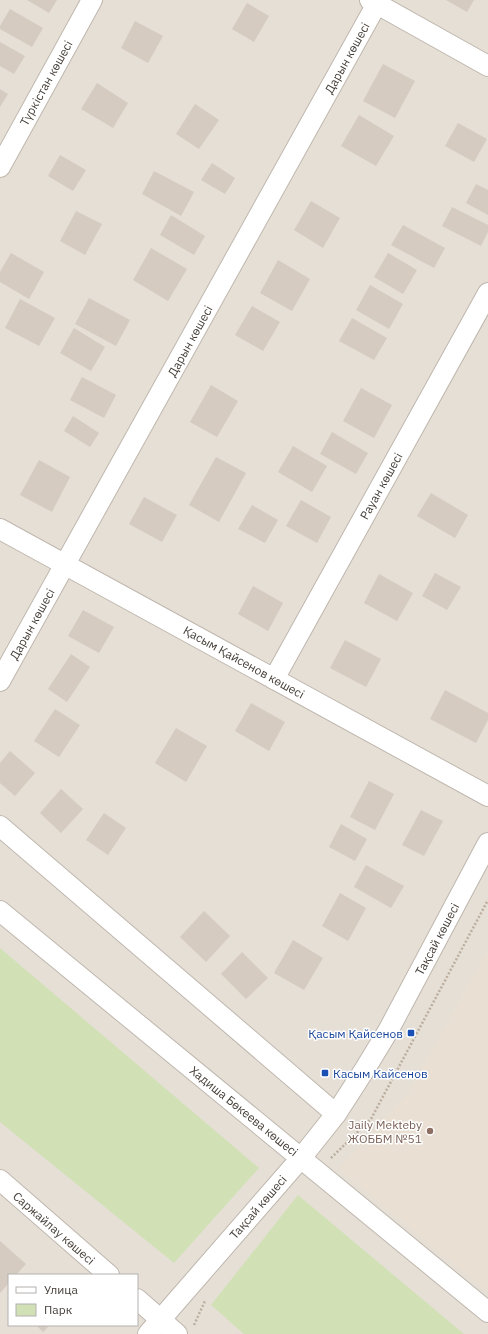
<svg xmlns="http://www.w3.org/2000/svg" width="488" height="1334" viewBox="0 0 488 1334" font-family="'IBM Plex Sans',sans-serif">
<rect width="100%" height="100%" fill="#f1ede7"/>
<path fill="#e5dfd6" fill-rule="evenodd" d="M0 0H488V1334H0ZM9 1275H137V1325H9Z"/>
<polygon fill="#e9e0d3" points="488,949 488,1293 338,1169 408,1093"/>
<g fill="#d1e1b5">
<polygon points="0,948 259,1168 174,1263 0,1122"/>
<polygon points="298,1195 464,1334 244,1334 211,1305"/>
</g>
<g fill="#d5cbc1">
<polygon points="27,0 57,0 49,13"/>
<polygon points="446,0 474,0 467,12"/>
<polygon points="247,3 269,16 254,42 232,29"/>
<polygon points="10,9 43,28 32,47 0,29 0,26"/>
<polygon points="135,21 163,36 148,63 121,48"/>
<polygon points="0,42 25,56 14,74 0,66"/>
<polygon points="383,64 415,81 395,118 363,101"/>
<polygon points="97,83 128,103 113,128 81,109"/>
<polygon points="0,89 8,94 0,107"/>
<polygon points="195,104 219,120 199,149 176,134"/>
<polygon points="359,115 394,136 376,166 341,146"/>
<polygon points="458,123 487,139 474,162 445,146"/>
<polygon points="60,155 86,170 73,191 48,176"/>
<polygon points="212,163 235,178 225,194 201,180"/>
<polygon points="154,171 194,192 181,216 142,194"/>
<polygon points="476,184 488,190 488,215 466,203"/>
<polygon points="311,201 340,218 323,248 294,230"/>
<polygon points="452,207 488,225 488,232 481,246 442,226"/>
<polygon points="76,211 102,224 85,255 60,241"/>
<polygon points="171,215 205,236 194,255 160,235"/>
<polygon points="403,225 445,248 434,268 391,245"/>
<polygon points="151,248 187,269 168,301 133,280"/>
<polygon points="11,253 44,272 29,299 0,282 0,272"/>
<polygon points="388,253 417,270 403,294 374,277"/>
<polygon points="278,260 310,279 292,311 260,293"/>
<polygon points="370,285 403,304 389,329 356,310"/>
<polygon points="89,298 130,320 116,346 75,324"/>
<polygon points="20,299 55,318 39,346 5,328"/>
<polygon points="252,306 280,322 263,351 235,335"/>
<polygon points="352,318 387,338 374,360 339,341"/>
<polygon points="74,328 105,347 91,371 60,353"/>
<polygon points="82,377 116,395 104,418 70,400"/>
<polygon points="211,385 238,401 217,437 190,422"/>
<polygon points="361,388 392,405 374,438 343,421"/>
<polygon points="73,416 99,433 90,447 64,431"/>
<polygon points="332,432 368,453 356,474 320,454"/>
<polygon points="293,446 327,466 312,492 278,472"/>
<polygon points="216,457 246,473 219,522 189,505"/>
<polygon points="39,460 70,477 52,512 20,495"/>
<polygon points="431,493 468,515 455,538 417,516"/>
<polygon points="144,497 177,515 162,542 129,524"/>
<polygon points="301,500 331,517 317,543 286,526"/>
<polygon points="252,505 278,520 265,543 238,529"/>
<polygon points="435,573 461,587 447,610 422,596"/>
<polygon points="379,574 413,593 397,621 364,603"/>
<polygon points="253,586 283,603 268,631 238,614"/>
<polygon points="83,610 114,627 99,653 68,636"/>
<polygon points="345,640 381,659 366,687 330,668"/>
<polygon points="71,654 90,667 67,702 48,689"/>
<polygon points="445,690 488,713 488,720 476,743 430,719"/>
<polygon points="251,703 285,722 269,751 235,731"/>
<polygon points="55,709 80,725 59,757 34,741"/>
<polygon points="176,728 207,746 186,782 155,763"/>
<polygon points="10,751 35,773 15,796 0,783 0,763"/>
<polygon points="369,781 394,794 375,830 350,817"/>
<polygon points="61,789 83,809 61,833 40,813"/>
<polygon points="421,810 443,821 424,856 402,845"/>
<polygon points="104,813 126,828 108,855 86,840"/>
<polygon points="341,824 367,839 355,861 329,847"/>
<polygon points="366,865 404,886 391,908 354,887"/>
<polygon points="340,893 366,908 348,941 322,926"/>
<polygon points="204,911 230,936 206,962 180,937"/>
<polygon points="293,940 323,958 304,990 274,973"/>
<polygon points="242,952 268,978 246,999 221,974"/>
<polygon points="0,1241 26,1264 16,1275 9,1275 9,1283 0,1293"/>
<polygon points="36,1325 50,1325 43,1332"/>
</g>
<g fill="none" stroke-linecap="round" stroke-linejoin="round">
<defs>
<g id="minor">
<polyline points="370,0 488,66"/>
<polyline points="0,167 92,0"/>
<polyline points="0,529 488,796"/>
<polyline points="274,679 488,293"/>
<polyline points="0,681 379,0"/>
<polyline points="0,826 336,1114"/>
<polyline points="0,911 488,1312"/>
<polyline points="0,1180 109,1275"/>
<polyline points="137,1299 177,1334"/>
<polyline points="148,1334 301,1158 336,1114 365,1069 388,1031 488,843"/>
</g>
</defs>
<use href="#minor" stroke="#bfb7ae" stroke-width="22"/>
<g stroke="#bcae9e" stroke-width="2.5" stroke-dasharray="2 2" stroke-linecap="butt">
<polyline points="331,1158 371,1119 488,900"/>
<polyline points="194,1325 205,1301"/>
</g>
<use href="#minor" stroke="#fff" stroke-width="20"/>
</g>
<g fill="#1a4fb4" stroke="#fff" stroke-width="1.5">
<rect x="407" y="1029" width="8" height="8" rx="2"/>
<rect x="321" y="1069" width="8" height="8" rx="2"/>
</g>
<circle fill="#8d6e63" stroke="#fff" stroke-width="1.5" cx="430" cy="1131" r="4"/>
<g text-anchor="middle" dominant-baseline="central" stroke-width="3" stroke-linejoin="round" paint-order="stroke">
<g font-size="12" fill="#443d37" stroke="#fff">
<text transform="translate(347 58) rotate(-61)">Дарын көшесі</text>
<text transform="translate(46 83) rotate(-61)">Түркістан көшесі</text>
<text transform="translate(190 341) rotate(-61)">Дарын көшесі</text>
<text transform="translate(381 486) rotate(-61)">Рауан көшесі</text>
<text transform="translate(32 624) rotate(-61)">Дарын көшесі</text>
<text transform="translate(244 662) rotate(29)">Қасым Қайсенов көшесі</text>
<text transform="translate(437 939) rotate(-62)">Тақсай көшесі</text>
<text transform="translate(244 1111) rotate(39)">Хадиша Бөкеева көшесі</text>
<text transform="translate(258 1207) rotate(-49)">Тақсай көшесі</text>
<text transform="translate(54 1228) rotate(41)">Саржайлау көшесі</text>
</g>
<g font-size="12" fill="#164399" stroke="#fff" text-anchor="end">
<text x="403" y="1033">Қасым Қайсенов</text>
<text x="333" y="1073" text-anchor="start">Касым Кайсенов</text>
</g>
<g font-size="12" fill="#785e54" stroke="#fff" text-anchor="end">
<text x="422" y="1124">Jaily Mekteby<tspan x="422" dy="14">ЖОББМ №51</tspan></text>
</g>
</g>
<rect x="8" y="1274" width="130" height="52" fill="#ffffff" stroke="#b4b1af"/>
<rect x="16" y="1287" width="20" height="6" fill="#ffffff" stroke="#b4b1af"/>
<text x="44" y="1294" font-size="12" fill="#443d37">Улица</text>
<rect x="16" y="1304" width="20" height="12" fill="#d1e1b5" stroke="#b4b1af"/>
<text x="44" y="1314" font-size="12" fill="#443d37">Парк</text>
</svg>
